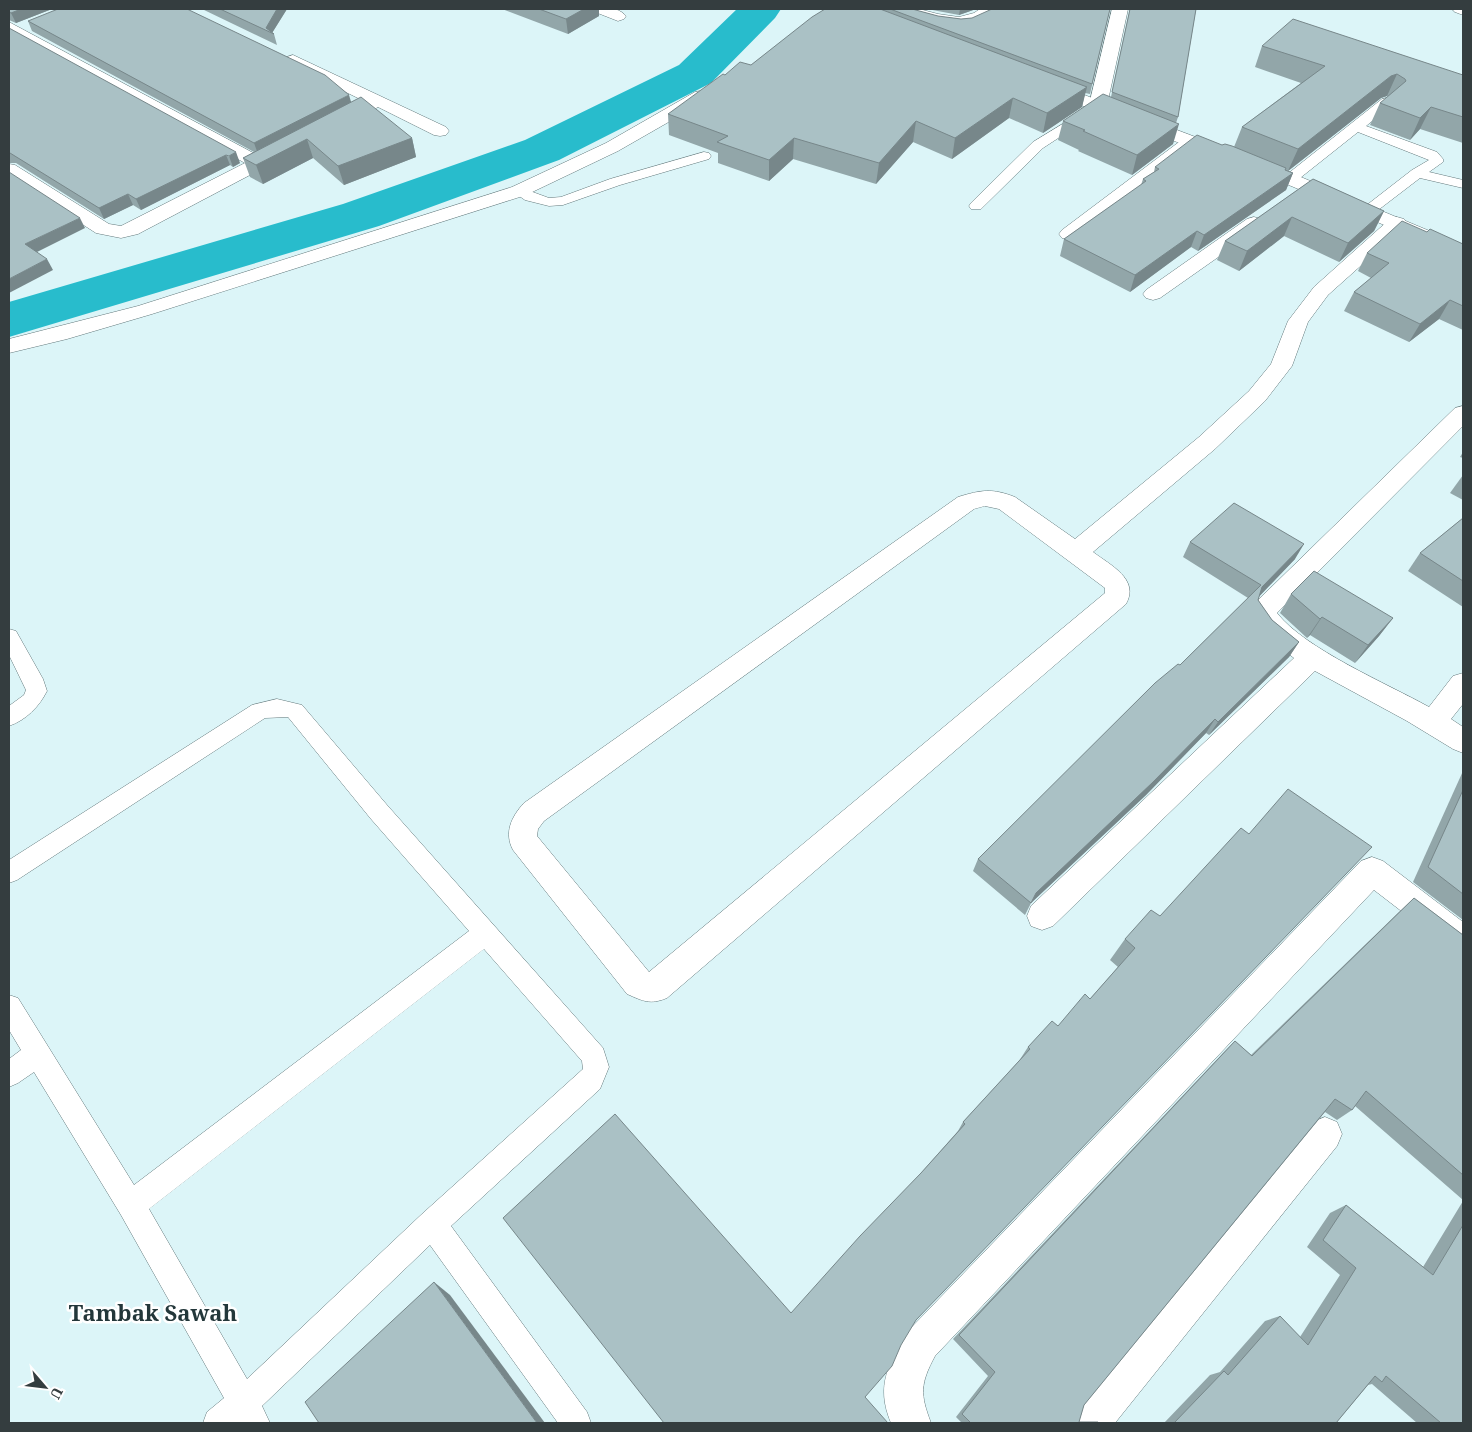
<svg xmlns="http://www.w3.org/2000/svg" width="1472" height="1432" viewBox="0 0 1472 1432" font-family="'Noto Serif',serif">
<rect width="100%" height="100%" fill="#dcf5f8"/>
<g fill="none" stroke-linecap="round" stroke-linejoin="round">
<polygon fill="#28bccc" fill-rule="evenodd" points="737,9 781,9 775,18 711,83 559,160 379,226 9,337 9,302 343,204 525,140 679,65"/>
<defs>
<g id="service">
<polygon points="1387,98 1394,102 1392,105 1366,126 1437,152 1443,159 1443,162 1429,172 1463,180 1463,188 1420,178 1373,214 1363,214 1361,211 1363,208 1412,170 1429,160 1358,132 1295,182 1285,182 1283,179 1285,176 1382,99"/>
<polygon points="1084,111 1091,115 1089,118 1043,148 981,209 971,209 969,206 971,203 1033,142"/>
<polygon points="704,152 709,153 711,156 709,159 620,185 563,205 549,206 525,200 512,191 514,188 519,187 549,198 561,197 610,179"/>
<path d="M9 629 16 631 43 679 47 691C39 707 26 720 9 726V706L24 695 26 690 9 655Z"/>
<path d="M277 699 302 705 387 805 603 1048 609 1067 600 1089 451 1226 587 1412 591 1423H558L430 1245 262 1406 270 1423H203L207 1412 224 1398 121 1215 34 1072 18 1083 9 1087V1059L21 1050 9 1030V995L18 998 134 1185 469 931 371 819 288 717 265 718 17 880 9 883V860L252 705ZM484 949 582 1061 583 1069 422 1214 247 1379 149 1209Z"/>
</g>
<g id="minor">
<path d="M592 9C603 8 618 6 626 16L624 19 618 21 595 12Z"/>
<path d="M896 9H919L938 14 959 17 974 13 980 9H997C979 35 942 26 917 18 910 16 900 15 896 9Z"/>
<polygon points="1112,9 1128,9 1107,105 1104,109 1098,110 1092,109 1089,105"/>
<polygon points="1452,9 1463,9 1463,15 1455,12"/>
<polygon points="9,22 259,156 274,148 280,147 286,148 289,152 286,156 138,234 121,238 96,233 9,177 9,164 15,165 109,224 121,226 245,163 9,33"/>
<path d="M293 55 446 127 449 131 446 135 440 136 434 135 378 107C365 114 347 128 332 125L329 121 332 117 364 101 287 63 285 60 287 57Z"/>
<polygon points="701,91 707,92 709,96 707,100 618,151 526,195 152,314 67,339 9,353 9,339 138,306 512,187 606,143 695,92"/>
<polygon points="1185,141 1191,142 1194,146 1191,150 1076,238 1069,240 1062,238 1059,234 1062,230 1179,142"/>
<polygon points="1254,217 1261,219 1264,223 1261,227 1160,298 1153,300 1146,298 1143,294 1146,290 1247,219"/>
<path d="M1397 217 1404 219 1407 223 1404 227 1328 295 1308 322 1292 366 1265 401 1215 449 1093 552C1110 565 1140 579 1126 604L667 998C650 1005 643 1001 627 994L513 850C504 833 511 817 524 803L958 497C981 490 992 488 1015 497L1075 539 1199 437 1249 391 1271 364 1288 321 1314 287 1390 219ZM985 506 999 509 1105 588V593L649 972 537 836 538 829 544 821 974 509Z"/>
<path d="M1463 406V426L1277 613C1305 649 1388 684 1429 707L1453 676 1463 673V704L1451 719 1463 727V753L1453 749 1407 721 1315 671 1053 926 1042 930 1031 926 1027 916 1031 906 1294 658C1277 645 1261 634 1251 615L1255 603 1455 408Z"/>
<path d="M1372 857 1383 861 1463 922V954L1452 950 1374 890 935 1356C920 1384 920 1394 931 1423H891C875 1385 889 1363 909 1330L1361 861Z"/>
<polygon points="1325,1117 1337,1122 1342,1134 1337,1146 1115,1423 1070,1423 1076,1409 1313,1122"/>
</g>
<polygon id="tertiary" points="1050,82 1296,175 1463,245 1463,258 1284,183 1044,91 1042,87 1044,83"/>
</defs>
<use href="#service" stroke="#63797c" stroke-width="1"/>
<use href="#minor" stroke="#63797c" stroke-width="1"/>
<use href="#tertiary" stroke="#63797c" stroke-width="1"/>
<use href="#service" fill="#fff" fill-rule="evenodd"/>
<use href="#minor" fill="#fff" fill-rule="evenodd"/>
<use href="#tertiary" fill="#fff" fill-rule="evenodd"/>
</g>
<g fill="#92a6a9">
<polygon points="9,9 52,9 16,23 9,20"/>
<polygon points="202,9 287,9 272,33 274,34 277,45"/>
<polygon points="502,9 599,9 599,16 568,34"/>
<polygon points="825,9 912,9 938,16 961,19 1110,9 1090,94 1085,93 1082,107 1043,133 1009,118 952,159 913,142 876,184 793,159 769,181 718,163 718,153 669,135 668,114 725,75 751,65"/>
<polygon points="927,9 976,9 959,15"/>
<polygon points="1129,9 1196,9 1178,117 1176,123 1173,144 1132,175 1078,151 1079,150 1058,140 1063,121 1111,97 1130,9"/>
<polygon points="28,21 351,102 412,138 416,157 344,185 313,158 263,184 250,177 243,158 254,152 32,31"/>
<polygon points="9,28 240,163 233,167 230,165 141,210 133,205 104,219 16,163 9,163"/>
<polygon points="1262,46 1463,75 1463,143 1420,129 1410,140 1370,125 1380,103 1388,97 1387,96 1381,98 1288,171 1293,173 1286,190 1198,251 1191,247 1130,292 1060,256 1064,239 1141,185 1143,179 1154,172 1155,167 1222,145 1234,147 1242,127 1301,83 1255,67"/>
<polygon points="1313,179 1384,211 1374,231 1339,262 1284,236 1239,271 1217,260 1225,241"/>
<polygon points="1427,232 1463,244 1463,330 1439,319 1409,342 1344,311 1354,292 1371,278 1358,271 1367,253"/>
<polygon points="1463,452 1463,458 1460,457"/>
<polygon points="1463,475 1463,500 1450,493"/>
<polygon points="1463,518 1463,607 1408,571 1420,553"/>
<polygon points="1190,542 1295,559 1259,596 1258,600 1272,620 1299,642 1289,657 1209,735 1206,733 1146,795 1031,903 1025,915 973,871 978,859 1180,665 1248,598 1183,557"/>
<polygon points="1291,594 1393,618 1379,636 1355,663 1310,635 1307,638 1280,613"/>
<polygon points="1463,771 1463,920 1413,882"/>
<polygon points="1249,834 1372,847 921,1173 958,1131 963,1122 1019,1061 1028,1047 1058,1026 1090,999 1118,967 1110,960 1125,939 1160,916"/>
<polygon points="1414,898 1463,935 1463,1200 1355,1106 1352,1110 1337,1120 1325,1112 1084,1405 1079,1422 1099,1423 962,1423 956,1417 988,1376 953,1339 1223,1053 1235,1041 1251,1055 1399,912"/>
<polygon points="1463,1201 1463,1423 1417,1423 1372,1384 1368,1385 1336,1423 1164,1423 1210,1375 1220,1372 1265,1321 1280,1316 1300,1337 1340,1275 1307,1247 1330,1213 1346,1205 1423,1267"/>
</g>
<g fill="#77878a">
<polygon points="21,9 52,9 16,23 11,13"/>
<polygon points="277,9 287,9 272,33 266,28"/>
<polygon points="584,9 599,9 599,16 568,34 566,19"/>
<polygon points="960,9 976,9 959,15"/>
<polygon points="1397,74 1387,96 1381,98 1288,171 1298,149 1391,76"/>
<polygon points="1087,87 1082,107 1043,133 1047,113"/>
<polygon points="349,95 352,105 258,154 254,143"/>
<polygon points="1013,98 1009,118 952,159 955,138"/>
<polygon points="1431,107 1420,129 1410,140 1420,118"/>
<polygon points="916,121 913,142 876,184 879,163"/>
<polygon points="1179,124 1173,144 1132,175 1137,155"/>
<polygon points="412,138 416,157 344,185 338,166"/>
<polygon points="794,138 793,159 769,181 769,160"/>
<polygon points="307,139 313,158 263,184 256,165"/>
<polygon points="236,152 240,163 233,167 229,156"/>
<polygon points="226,155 230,165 141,210 136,199"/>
<polygon points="1286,168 1281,181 1293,173 1286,190 1198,251 1204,235"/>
<polygon points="128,194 133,205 104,219 99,208"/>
<polygon points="1384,211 1374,231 1339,262 1348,243"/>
<polygon points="1292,217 1284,236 1239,271 1247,251"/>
<polygon points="80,218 85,228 31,255 25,244"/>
<polygon points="1197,231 1191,247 1130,292 1135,275"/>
<polygon points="47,259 53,270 9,293 9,279"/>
<polygon points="1450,300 1439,319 1409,342 1420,324"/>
<polygon points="1304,544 1295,559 1254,602 1262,587"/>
<polygon points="1322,617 1310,635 1307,638 1320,619"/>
<polygon points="1393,618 1379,636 1355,663 1368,645"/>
<polygon points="1299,642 1289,657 1209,735 1218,722"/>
<polygon points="1215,719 1206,733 1146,795 1031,903 1036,893"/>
<polygon points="434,1282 450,1295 545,1423 537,1423"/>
</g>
<g fill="#aac1c5" stroke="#77878a">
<polygon points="9,9 21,9 11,13 9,12"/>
<polygon points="58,9 187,9 325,75 349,95 254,143 28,21"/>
<polygon points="220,9 277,9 266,28 274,34"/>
<polygon points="539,9 584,9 566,19"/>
<polygon points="825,9 880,9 1087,87 1047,113 1013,98 955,138 916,121 879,163 794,138 769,160 717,142 728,136 668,114 723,74 725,75 740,62 751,65 812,17"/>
<polygon points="890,9 912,9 938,16 961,19 972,18 992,9 1110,9 1092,84"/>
<polygon points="1130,9 1196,9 1178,117 1112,92"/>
<polygon points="1293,19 1463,75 1463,117 1431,107 1420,118 1380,103 1406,81 1405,79 1397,74 1391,76 1298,149 1242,127 1325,66 1262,46"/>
<polygon points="9,28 236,152 229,156 226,155 136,199 128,194 99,208 10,153 9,153"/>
<polygon points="1103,94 1179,124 1137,155 1083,131 1085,130 1063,121"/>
<polygon points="361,97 412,138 338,166 307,139 256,165 243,158"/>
<polygon points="1197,135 1222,145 1225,144 1232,146 1286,168 1285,170 1293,173 1204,235 1197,231 1135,275 1064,239 1146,181 1143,179 1159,169 1155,167"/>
<polygon points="9,172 80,218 25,244 47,259 9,279"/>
<polygon points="1313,179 1384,211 1348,243 1292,217 1247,251 1225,241"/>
<polygon points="1402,221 1427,232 1430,229 1463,244 1463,306 1450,300 1420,324 1354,292 1389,263 1367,253"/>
<polygon points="1234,503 1304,544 1262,587 1258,600 1272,620 1299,642 1218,722 1215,719 1153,782 1036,893 1031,903 978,859 1155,683 1178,664 1180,665 1261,585 1190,542"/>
<polygon points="1463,518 1463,581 1420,553"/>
<polygon points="1314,571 1393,618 1368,645 1322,617 1320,619 1291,594"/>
<polygon points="1288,789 1372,847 916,1320 901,1345 892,1366 865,1397 888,1423 664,1423 503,1218 615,1114 791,1313 860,1236 921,1173 965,1124 963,1122 1030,1049 1028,1047 1052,1021 1058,1026 1085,994 1090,999 1135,948 1125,939 1151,910 1160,916 1241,828 1249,834"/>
<polygon points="1463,790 1463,894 1428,867"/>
<polygon points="1414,898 1463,935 1463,1175 1366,1091 1352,1110 1335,1099 1084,1405 1079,1422 1098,1422 1099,1423 971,1423 962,1414 995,1372 959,1335 1235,1041 1252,1056"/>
<polygon points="1346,1205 1433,1275 1463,1225 1463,1423 1441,1423 1386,1376 1382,1382 1375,1376 1336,1423 1174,1423 1224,1371 1228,1375 1280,1316 1308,1345 1356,1268 1323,1240"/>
<polygon points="434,1282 537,1423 319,1423 305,1402"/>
</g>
<g text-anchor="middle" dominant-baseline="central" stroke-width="5" stroke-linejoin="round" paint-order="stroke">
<g font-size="22" font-weight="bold" fill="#23373a" stroke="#fff">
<text x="153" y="1312">Tambak Sawah</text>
</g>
</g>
<rect width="1472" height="1432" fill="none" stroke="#343d3f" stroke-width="20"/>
<g transform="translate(45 1387) rotate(118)" stroke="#ffffff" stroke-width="4" paint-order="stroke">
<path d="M0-4L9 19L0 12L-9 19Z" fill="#343d3f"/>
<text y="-8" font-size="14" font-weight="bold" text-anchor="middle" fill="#343d3f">U</text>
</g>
</svg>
